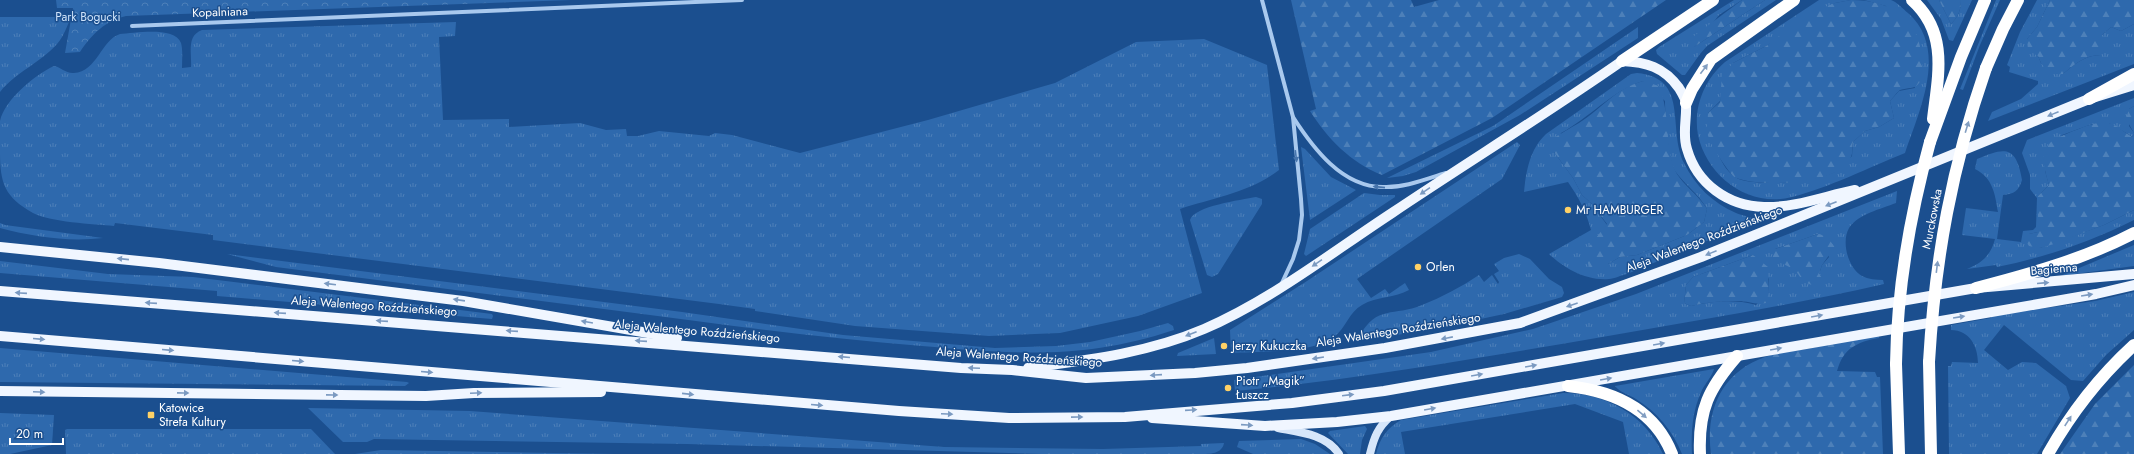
<svg xmlns="http://www.w3.org/2000/svg" width="2134" height="454" viewBox="0 0 2134 454" font-family="Jost,sans-serif">
<defs>
<pattern id="grass-tufts" width="24" height="20" patternUnits="userSpaceOnUse"><rect width="24" height="20" fill="#2e69ad"/><path d="M3 7l-1-3M5 7V3M7 7l1-3M15 17l-1-3M17 17v-4M19 17l1-3" fill="none" stroke="#4d80b9"/></pattern>
<pattern id="forest-firs" width="22" height="20" patternUnits="userSpaceOnUse"><rect width="22" height="20" fill="#2e69ad"/><path d="M5 1l3.5 6h-7zM16 11l3.5 6h-7z" fill="#4d80b9"/></pattern>
<pattern id="park-crowns" width="20" height="18" patternUnits="userSpaceOnUse"><rect width="20" height="18" fill="#2e69ad"/><path d="M2 6a3 3 0 1 1 6 0M12 15a3 3 0 1 1 6 0" fill="none" stroke="#4d80b9"/></pattern>
</defs>
<rect width="100%" height="100%" fill="#1b4f8f"/>
<g fill="url(#grass-tufts)" fill-rule="evenodd">
<polygon points="1734,0 1742,0 1719,15 1694,47 1765,0 1776,0 1707,46 1700,54 1685,75 1682,75 1657,54 1656,50 1659,47"/>
<path d="M1819 0H1851L1835 3 1766 46 1733 63 1720 101 1708 113C1713 133 1716 164 1735 177 1751 188 1820 182 1836 171 1842 168 1847 161 1852 156L1853 142 1865 131 1879 127 1894 118 1890 101 1899 91 1915 88 1886 6 1864 0C1872 0 1884 0 1891 0 1897 2 1903 9 1908 13 1949 49 1919 111 1905 153 1870 167 1828 188 1792 197 1749 208 1707 177 1698 135 1693 108 1704 80 1725 62Z"/>
<path d="M1927 0H1939L1951 24C1958 17 1961 10 1961 0H1972L1953 41 1949 40 1941 19Z"/>
<polygon points="1996,0 2000,0 1980,45 1963,90 1960,89"/>
<path d="M2037 0H2050L2037 27 2027 39 2038 56 2041 63 2063 74C2075 64 2085 55 2101 55L2102 35 2111 27 2121 31 2134 24V64L1988 121 1992 112 2021 99 2038 84V81L2009 72 2010 67 2007 65 2020 32Z"/>
<path d="M0 17H71C67 26 64 36 57 44 40 63 16 72 0 92Z"/>
<path d="M456 22 455 36 439 37 443 120 509 119V127L580 123 606 130 626 129 627 136H638L659 131 709 136 715 133 732 135 800 153 928 120 1055 83 1136 42 1204 39 1267 65 1279 170C1251 192 1213 198 1180 209L1202 293 1138 316 1060 333 989 336 855 326 755 311V309L719 304 213 240V235L115 223 114 226C94 224 49 222 33 213 5 197 0 184 0 152 0 142 0 131 0 121 5 99 35 75 54 66 61 67 66 74 74 73 97 72 101 40 120 34 135 33 175 26 181 43 183 50 182 60 182 68L191 67C192 53 186 36 202 30Z"/>
<polygon points="1638,27 1638,38 1520,115 1416,172 1403,176 1387,178 1493,126"/>
<path d="M1637 73C1690 78 1667 128 1684 163 1695 186 1713 203 1736 213 1742 216 1752 216 1755 221L1627 274C1621 275 1614 279 1609 279 1586 281 1564 268 1549 254L1591 230C1586 211 1579 198 1568 182L1524 192C1526 171 1530 149 1546 134L1631 74ZM1643 81 1665 101C1665 115 1668 160 1675 171 1685 185 1699 194 1707 209L1704 222 1687 235 1637 255 1620 257 1608 264 1597 238 1607 225 1591 203 1582 195 1573 178 1554 152 1561 133C1591 117 1611 91 1643 81Z"/>
<path d="M2134 98V106L2129 109V126L2134 133 2133 137 2109 123 2092 124 2062 135 2045 171 2049 185 2038 196V232L2029 234 2040 248 2104 225 2134 210V220C2090 242 2046 257 1997 267L1996 265 1967 269C1982 263 1991 255 1995 239L1962 235 1966 208 1998 212C1995 194 1993 178 1975 169L1977 159C2004 148 2016 144 2022 180 2019 191 2014 194 2003 195L1997 239 2021 242 2023 231 2033 230 2036 227 2037 198 2030 189V175L2022 153 2027 140Z"/>
<path d="M1517 142 1520 145 1502 179 1357 279 1371 298 1385 289 1389 294 1405 283 1409 290C1395 298 1377 296 1362 305 1349 312 1346 328 1334 337 1311 354 1260 351 1231 353L1230 330 1304 283Z"/>
<polygon points="1301,147 1305,149 1331,177 1356,190 1310,220"/>
<path d="M1897 191 1896 203C1881 209 1858 214 1849 228 1841 242 1848 268 1862 276 1868 279 1876 280 1883 280L1884 284C1792 305 1700 320 1608 336 1484 357 1360 379 1235 391L1234 380 1431 352 1533 329 1636 294ZM1818 234 1829 257 1822 265 1819 274 1798 272 1775 249ZM1753 255 1769 279V292L1756 305C1735 299 1712 301 1691 306L1684 303 1686 285 1693 277Z"/>
<polygon points="1364,193 1380,195 1395,195 1395,197 1306,256 1304,254 1310,229"/>
<path d="M1256 197 1262 199V204L1218 274 1212 277 1207 275 1190 220C1194 206 1241 200 1256 197Z"/>
<path d="M0 223 5 225 103 238C69 242 34 237 0 228Z"/>
<polygon points="2134,245 2134,266 2060,276"/>
<path d="M227 254 682 312 843 335 995 348 1056 346 1090 342 1140 331 1168 323 1173 326 1174 330C1083 360 1015 354 922 346 846 340 771 331 696 321 556 303 416 285 276 267Z"/>
<path d="M1519 254 1530 259 1549 279 1562 287 1564 293 1562 297 1504 314 1443 327 1385 337 1360 339 1359 337C1377 304 1394 317 1422 305 1442 297 1461 287 1479 275L1484 282 1492 275 1498 284 1499 282 1494 274 1499 271 1494 264 1504 258Z"/>
<polygon points="0,261 108,274 193,277 492,314 493,316 492,319 217,296 217,291 0,273"/>
<path d="M2134 292V330L2106 355 2083 381 2071 380 2004 325 1984 350 2008 370 2022 362 2036 363 2066 386 2070 398 2037 454H1949L1948 366H1951L1952 362 1978 363C1978 347 1970 330 1951 330V325L1991 318V316L2095 301Z"/>
<polygon points="1214,338 1216,354 1177,356 1178,353"/>
<polygon points="0,348 407,382 409,383 405,386 0,382"/>
<path d="M1714 369C1712 376 1705 384 1702 390 1692 411 1691 432 1692 454H1682C1673 431 1657 412 1636 399 1630 395 1619 392 1615 386Z"/>
<path d="M1563 393C1606 393 1645 415 1663 454H1629L1623 422 1575 404 1401 432 1405 454H1376C1380 438 1387 428 1401 420Z"/>
<path d="M308 408 470 411 944 447 1103 449 1201 446V444L1224 443C1222 454 1210 454 1200 454H1042L687 444 374 439 367 442H343Z"/>
<polygon points="0,413 54,415 52,445 10,454 0,454"/>
<polygon points="1365,426 1367,429 1362,440 1360,454 1348,454 1328,433 1330,431"/>
<polygon points="67,429 311,429 335,454 66,454 65,430"/>
<polygon points="1301,439 1315,444 1330,454 1253,454 1237,447 1239,441"/>
<polygon points="381,450 614,454 355,454"/>
</g>
<g fill="url(#forest-firs)">
<path d="M1291 0H1411L1414 7 1439 0H1666L1492 118 1382 175C1350 162 1328 139 1310 111L1316 109Z"/>
<polygon points="1742,0 1765,0 1694,47 1694,36"/>
<path d="M1851 0C1890 0 1919 18 1922 59 1923 66 1924 77 1919 83 1914 90 1908 87 1900 90 1897 92 1893 98 1890 101L1894 118 1879 127 1865 131 1853 142C1852 146 1853 153 1851 157 1840 186 1760 187 1736 178 1729 175 1708 140 1707 132 1706 126 1708 119 1708 113L1720 102 1722 75 1733 63 1766 46 1810 13 1835 3Z"/>
<path d="M1939 0H1961C1961 10 1958 17 1951 24Z"/>
<path d="M2050 0H2134V24L2121 31 2111 27 2102 35 2105 46 2101 55C2085 55 2075 64 2063 74H2049L2041 63 2038 56 2028 50 2027 39 2037 27Z"/>
<path d="M1643 81 1659 86C1670 112 1665 142 1674 168 1679 182 1699 195 1707 209L1704 222 1687 235 1637 255 1620 257 1608 264 1590 268 1584 253 1607 224 1591 203 1582 195 1573 178 1554 152 1550 141C1559 134 1569 129 1579 123 1604 107 1613 90 1643 81Z"/>
<path d="M2134 106V210L2104 225 2054 244 2040 248 2029 246 2025 240 2029 234 2038 232V196L2049 185C2038 148 2042 143 2076 130 2087 126 2097 121 2109 123 2118 125 2125 134 2133 137L2134 133 2126 119 2129 109Z"/>
<path d="M1818 234 1826 236 1835 247 1822 265 1819 274 1822 278 1820 283 1814 286 1802 281C1796 266 1785 267 1772 258L1775 249Z"/>
<path d="M1753 255 1768 267 1769 292 1766 303C1754 305 1749 301 1738 301 1722 301 1707 302 1691 306L1684 303 1686 285 1693 277Z"/>
<path d="M1879 334V338C1857 342 1843 348 1837 371L1875 372 1877 377H1880L1883 454H1711C1705 410 1722 372 1765 357 1779 352 1794 351 1807 349 1831 344 1855 339 1879 334Z"/>
<polygon points="2134,365 2134,454 2060,454 2095,404"/>
</g>
<path fill="url(#park-crowns)" d="M56 0H571L126 16C106 20 91 35 80 52L65 53 73 8H57Z"/>
<g fill="none" stroke-linecap="round" stroke-linejoin="round">
<g stroke="#a9c9ee" stroke-width="4">
<polyline points="1262,0 1293,117 1301,199 1302,215 1299,240 1293,259 1281,285"/>
<polyline points="132,26 742,0"/>
<path d="M1293 117C1313 148 1342 187 1383 187 1405 188 1426 179 1446 173"/>
</g>
<g stroke="#d6e6fa" stroke-width="8">
<path d="M1278 428C1299 432 1326 434 1339 454"/>
<path d="M1370 454C1374 437 1378 427 1391 416"/>
</g>
<g stroke="#f0f6ff" stroke-width="10">
<polyline points="0,247 159,263 463,301 677,338"/>
<polyline points="0,291 961,368 1012,370 1086,378 1195,373 1247,368 1385,348 1520,323 1701,257 2089,99 2134,85"/>
<polyline points="0,336 899,411 1009,418 1125,417 1292,403 1384,391 1976,288 2134,274"/>
<path d="M1028 368C1088 360 1148 353 1204 329 1271 300 1331 253 1392 213 1468 162 1546 114 1622 61 1646 62 1664 67 1679 88 1682 93 1686 99 1686 104 1687 119 1682 134 1687 149 1697 184 1728 206 1764 207 1795 208 1825 196 1855 190"/>
<polyline points="0,391 426,396 474,393 601,392"/>
<polyline points="1152,418 1265,426 1337,422 1391,416 2096,294 2134,285"/>
</g>
<g stroke="#fff" stroke-width="12">
<path d="M1912 0C1949 33 1938 76 1933 119"/>
<polyline points="1622,61 1713,0"/>
<polyline points="1986,68 2003,29 2018,0"/>
<polyline points="2089,99 2134,74"/>
<polyline points="1686,103 1692,89 1711,59 1794,0"/>
<polyline points="1930,142 1961,57 1985,0"/>
<path d="M1976 288C2030 274 2084 259 2134 233"/>
<polyline points="1929,362 1931,454"/>
<polyline points="1896,364 1899,454"/>
<path d="M1568 386C1613 391 1654 408 1672 454"/>
<path d="M1700 454C1698 410 1709 388 1737 356"/>
<path d="M2048 454C2071 413 2099 377 2134 345"/>
</g>
<g stroke="#fff" stroke-width="12">
<path d="M1929 362C1935 258 1952 166 1986 68"/>
<path d="M1896 364C1897 288 1910 215 1930 142"/>
</g>
</g>
<defs><path id="oneway-solid" d="M-6-.8H1V-3.2L6.5 0L1 3.2V.8H-6Z"/></defs>
<g fill="#829ec1">
<use href="#oneway-solid" transform="translate(1704 69) rotate(-53)"/>
<use href="#oneway-solid" transform="translate(1967 127) rotate(-73)"/>
<use href="#oneway-solid" transform="translate(1937 267) rotate(-83)"/>
<use href="#oneway-solid" transform="translate(1642 414) rotate(40)"/>
<use href="#oneway-solid" transform="translate(2068 421) rotate(-57)"/>
</g>
<g fill="#7b9ac1">
<use href="#oneway-solid" transform="translate(2053 114) rotate(158)"/>
<use href="#oneway-solid" transform="translate(1425 191) rotate(146)"/>
<use href="#oneway-solid" transform="translate(1831 204) rotate(159)"/>
<use href="#oneway-solid" transform="translate(1711 253) rotate(158)"/>
<use href="#oneway-solid" transform="translate(123 259) rotate(-174)"/>
<use href="#oneway-solid" transform="translate(1317 263) rotate(146)"/>
<use href="#oneway-solid" transform="translate(2043 283) rotate(-5)"/>
<use href="#oneway-solid" transform="translate(330 284) rotate(-173)"/>
<use href="#oneway-solid" transform="translate(21 293) rotate(-176)"/>
<use href="#oneway-solid" transform="translate(2087 295) rotate(-9)"/>
<use href="#oneway-solid" transform="translate(459 300) rotate(-172)"/>
<use href="#oneway-solid" transform="translate(151 303) rotate(-176)"/>
<use href="#oneway-solid" transform="translate(1572 305) rotate(161)"/>
<use href="#oneway-solid" transform="translate(280 313) rotate(-176)"/>
<use href="#oneway-solid" transform="translate(1817 316) rotate(-10)"/>
<use href="#oneway-solid" transform="translate(1959 317) rotate(-9)"/>
<use href="#oneway-solid" transform="translate(382 321) rotate(-176)"/>
<use href="#oneway-solid" transform="translate(587 322) rotate(-170)"/>
<use href="#oneway-solid" transform="translate(512 331) rotate(-176)"/>
<use href="#oneway-solid" transform="translate(1191 334) rotate(159)"/>
<use href="#oneway-solid" transform="translate(1447 338) rotate(169)"/>
<use href="#oneway-solid" transform="translate(39 339) rotate(5)"/>
<use href="#oneway-solid" transform="translate(641 341) rotate(-176)"/>
<use href="#oneway-solid" transform="translate(1659 344) rotate(-10)"/>
<use href="#oneway-solid" transform="translate(1776 349) rotate(-10)"/>
<use href="#oneway-solid" transform="translate(168 350) rotate(5)"/>
<use href="#oneway-solid" transform="translate(844 357) rotate(-175)"/>
<use href="#oneway-solid" transform="translate(1318 358) rotate(171)"/>
<use href="#oneway-solid" transform="translate(298 361) rotate(5)"/>
<use href="#oneway-solid" transform="translate(1531 366) rotate(-10)"/>
<use href="#oneway-solid" transform="translate(974 368) rotate(-178)"/>
<use href="#oneway-solid" transform="translate(427 372) rotate(5)"/>
<use href="#oneway-solid" transform="translate(1156 375) rotate(176)"/>
<use href="#oneway-solid" transform="translate(1477 375) rotate(-10)"/>
<use href="#oneway-solid" transform="translate(1606 379) rotate(-10)"/>
<use href="#oneway-solid" transform="translate(39 392) rotate(2)"/>
<use href="#oneway-solid" transform="translate(183 393) rotate(1)"/>
<use href="#oneway-solid" transform="translate(476 393) rotate(-2)"/>
<use href="#oneway-solid" transform="translate(688 394) rotate(6)"/>
<use href="#oneway-solid" transform="translate(332 395) rotate(1)"/>
<use href="#oneway-solid" transform="translate(1348 395) rotate(-7)"/>
<use href="#oneway-solid" transform="translate(817 405) rotate(5)"/>
<use href="#oneway-solid" transform="translate(1430 409) rotate(-10)"/>
<use href="#oneway-solid" transform="translate(1191 410) rotate(-4)"/>
<use href="#oneway-solid" transform="translate(947 414) rotate(3)"/>
<use href="#oneway-solid" transform="translate(1077 417) rotate(-1)"/>
<use href="#oneway-solid" transform="translate(1247 425) rotate(4)"/>
</g>
<g fill="#4674ac">
<use href="#oneway-solid" transform="translate(1296 156) rotate(83)"/>
<use href="#oneway-solid" transform="translate(1379 187) rotate(-174)"/>
</g>
<g fill="#ffd166" stroke="#1b4f8f" stroke-width="1.5">
<circle cx="1568" cy="210" r="4"/>
<circle cx="1418" cy="267" r="4"/>
<circle cx="1224" cy="346" r="4"/>
<circle cx="1228" cy="388" r="4"/>
<rect x="147" y="411" width="8" height="8" rx="2"/>
</g>
<g text-anchor="middle" dominant-baseline="central" stroke-width="3" stroke-linejoin="round" paint-order="stroke">
<g font-size="12" fill="#fff" stroke="#1b4f8f">
<text transform="translate(220 12) rotate(-2)">Kopalniana</text>
<text transform="translate(1932 219) rotate(-79)">Murckowska</text>
<text transform="translate(1704 239) rotate(-21)">Aleja Walentego Roździeńskiego</text>
<text transform="translate(2054 269) rotate(-5)">Bagienna</text>
<text transform="translate(374 306) rotate(4)">Aleja Walentego Roździeńskiego</text>
<text transform="translate(1398 330) rotate(-9)">Aleja Walentego Roździeńskiego</text>
<text transform="translate(697 331) rotate(5)">Aleja Walentego Roździeńskiego</text>
<text transform="translate(1019 357) rotate(4)">Aleja Walentego Roździeńskiego</text>
</g>
<g font-size="12" fill="#cfe3fa" stroke="#1b4f8f">
<text x="88" y="17">Park Bogucki</text>
</g>
<g font-size="12" fill="#fff" stroke="#1b4f8f" text-anchor="start">
<text x="1576" y="210">Mr HAMBURGER</text>
<text x="1426" y="267">Orlen</text>
<text x="1232" y="346">Jerzy Kukuczka</text>
<text x="1236" y="381">Piotr „Magik”<tspan x="1236" dy="14">Łuszcz</tspan></text>
<text x="159" y="408">Katowice<tspan x="159" dy="14">Strefa Kultury</tspan></text>
</g>
</g>
<path d="M10 438v6h53v-6" fill="none" stroke="#ffffff" stroke-width="2"/>
<text x="16" y="438" font-size="12" fill="#ffffff" stroke="#1b4f8f" stroke-width="3" paint-order="stroke">20 m</text>
</svg>
